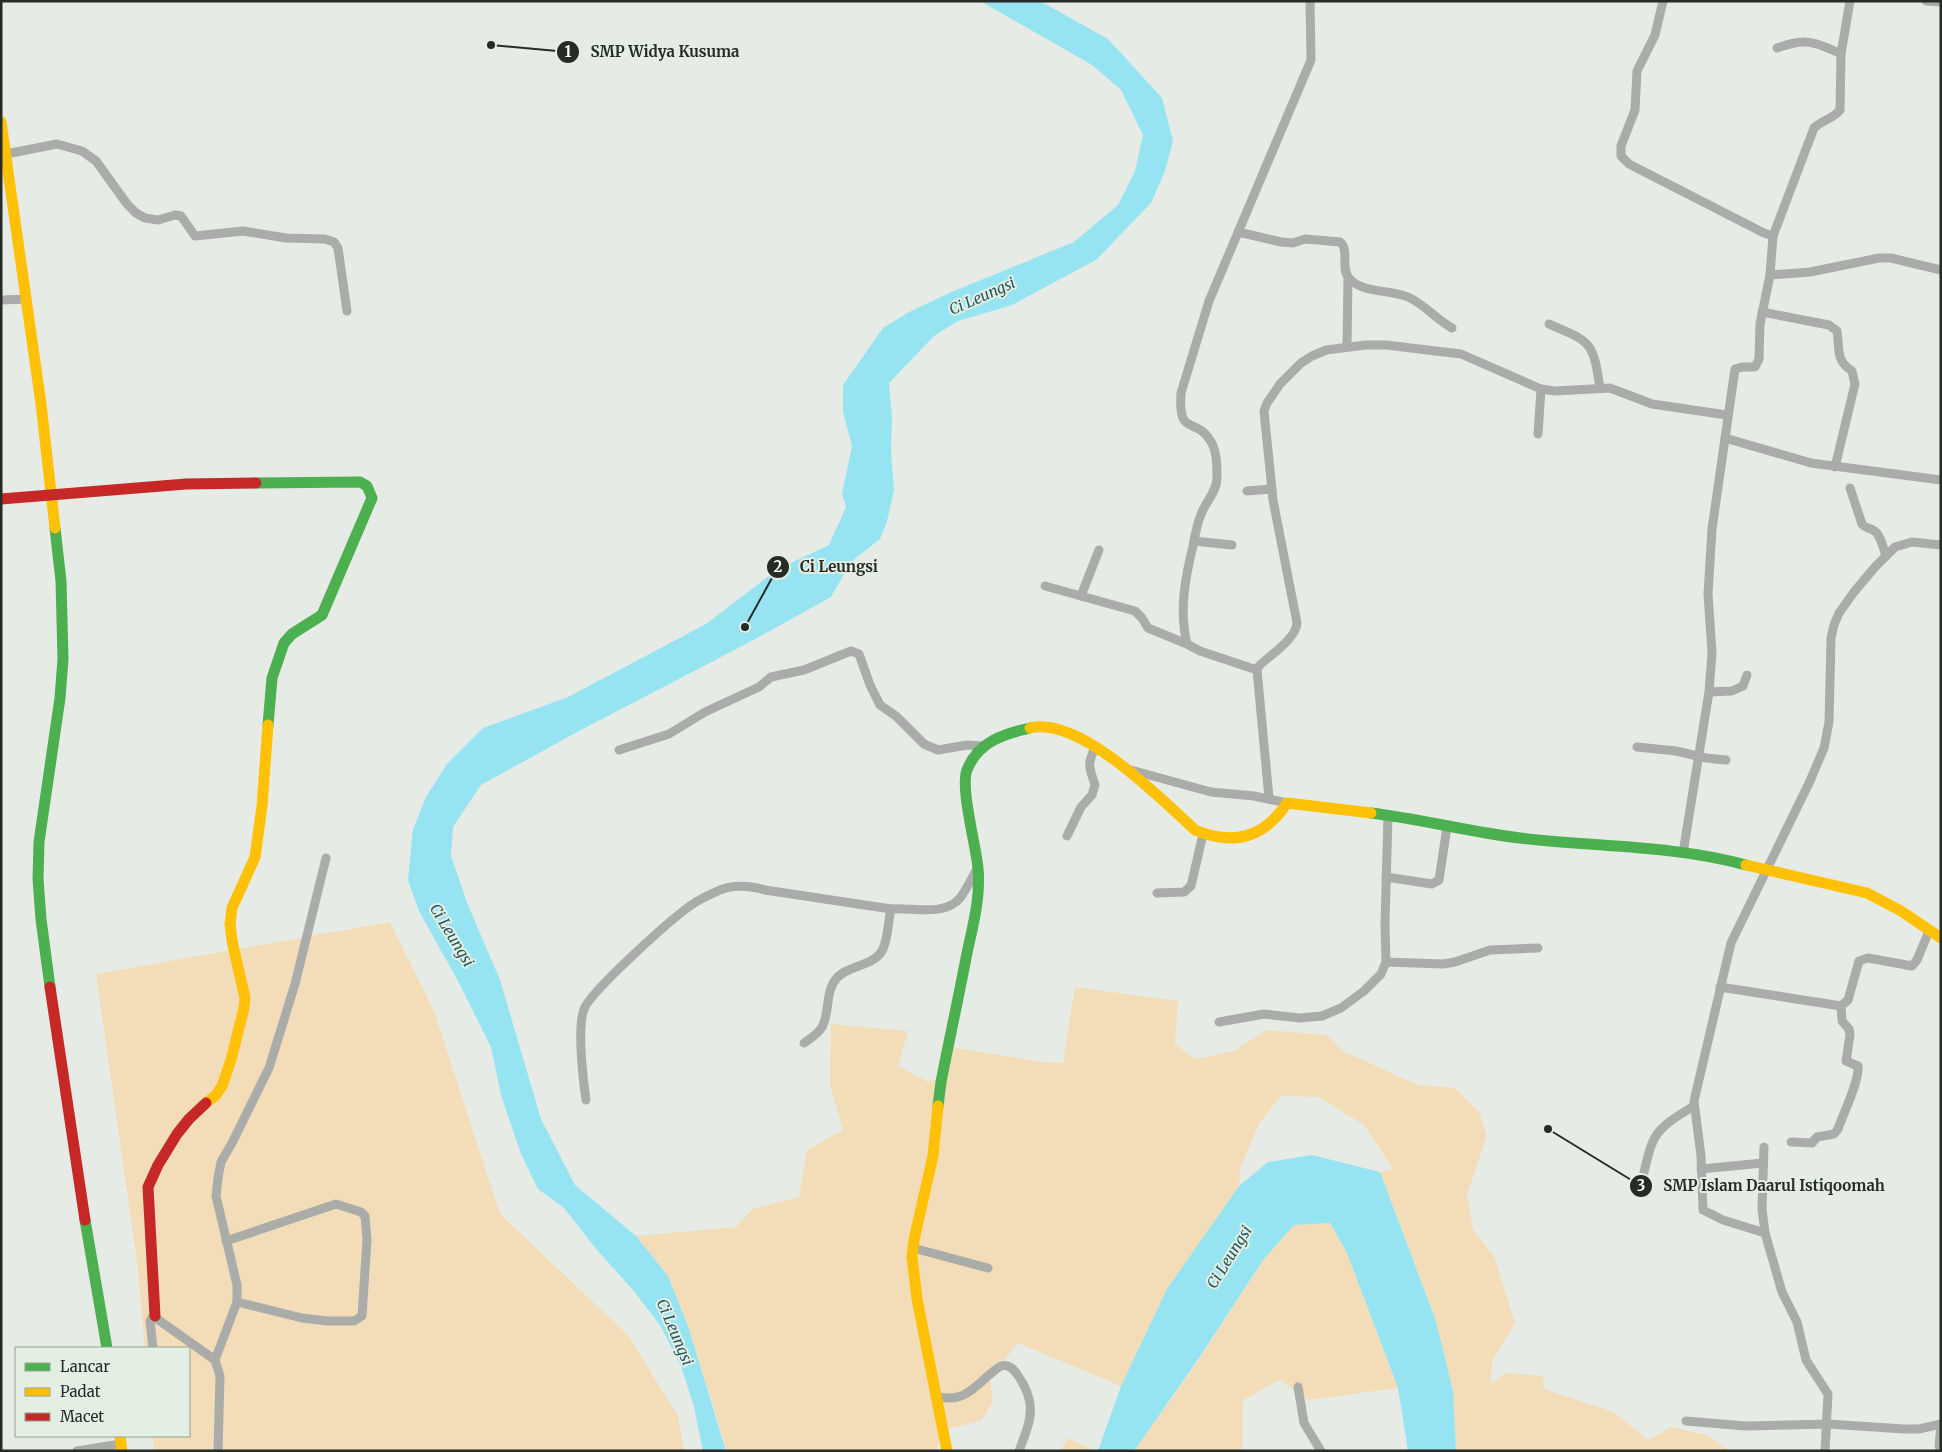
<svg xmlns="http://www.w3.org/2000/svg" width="1942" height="1452" viewBox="0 0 1942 1452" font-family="Merriweather,serif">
<rect width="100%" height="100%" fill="#e6ece5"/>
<g fill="#f3ddb8">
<polygon points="390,922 434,1011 500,1214 628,1335 678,1416 684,1451 154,1451 153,1436 189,1436 189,1348 145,1348 137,1262 96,974"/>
<polygon points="1075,987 1178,1001 1175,1044 1195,1059 1234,1051 1267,1030 1327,1035 1343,1051 1418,1085 1455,1088 1479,1112 1487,1136 1467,1195 1473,1230 1494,1256 1515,1323 1492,1361 1491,1383 1506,1373 1543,1376 1544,1389 1614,1412 1648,1440 1672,1427 1707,1435 1730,1451 1456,1451 1453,1391 1436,1321 1380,1172 1393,1169 1364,1125 1319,1097 1281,1096 1260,1122 1241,1166 1239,1186 1167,1289 1121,1386 1018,1343 990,1378 993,1402 981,1421 941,1430 937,1451 727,1451 689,1329 668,1276 636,1236 736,1227 752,1209 799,1197 807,1150 843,1130 830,1086 831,1024 908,1031 898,1066 928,1082 936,1079 945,1046 1042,1062 1063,1063"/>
<polygon points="1330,1223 1347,1253 1398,1388 1308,1400 1280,1380 1243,1400 1242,1451 1134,1451 1198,1361 1263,1260 1294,1225"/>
<polygon points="1068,1438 1096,1451 1060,1451"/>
</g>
<g fill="#96e4f1">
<polygon points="980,1 1040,1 1108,39 1162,98 1173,141 1165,171 1151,203 1096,260 1012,305 958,321 934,336 889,383 892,416 891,452 894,490 887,521 880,539 851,562 831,597 746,644 579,731 481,785 453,827 451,856 468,905 500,980 541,1119 575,1185 636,1236 668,1276 689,1329 726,1451 703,1451 694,1407 681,1366 660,1325 633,1290 597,1250 564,1208 538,1189 521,1154 501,1095 491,1047 459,983 419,911 408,880 413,829 426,797 447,764 483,728 568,697 706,624 778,569 829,545 846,507 842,494 852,446 843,412 843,385 883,328 909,312 949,293 1074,242 1118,205 1135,171 1143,135 1121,90 1092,65"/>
<polygon points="1312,1155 1380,1172 1436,1321 1453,1391 1456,1451 1408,1451 1398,1388 1347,1253 1330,1223 1294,1225 1263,1260 1199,1358 1134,1451 1098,1451 1121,1386 1167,1289 1239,1186 1268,1162"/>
</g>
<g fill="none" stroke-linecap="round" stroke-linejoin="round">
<g stroke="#aaacaa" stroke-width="9">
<polyline points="1663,1 1655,35 1637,71 1635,110 1621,146 1621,156 1629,164 1764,233 1773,236 1770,275 1760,324 1759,359 1755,367 1742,367 1735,369 1712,529 1708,594 1712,653 1709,692 1683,853"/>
<polyline points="1926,1 1941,2"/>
<path d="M1777 48C1805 38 1814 41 1841 54"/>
<polyline points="6,154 57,144 82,151 96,161 127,204 136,213 145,218 158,220 175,215 181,216 195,236 243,231 286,238 325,239 334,242 338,248 347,311"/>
<path d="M1238 232 1281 242 1293 243 1305 239 1340 242C1350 250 1340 268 1349 278 1362 294 1390 289 1408 297 1424 304 1436 319 1452 328"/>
<path d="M1773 236 1814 128C1822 120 1833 119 1840 110L1841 54 1850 1"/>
<polyline points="1770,275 1810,272 1879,258 1891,258 1941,270"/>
<polyline points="1,300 27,299"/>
<path d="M1762 312 1829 325 1837 331C1840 349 1835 360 1852 371L1855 384 1835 467"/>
<path d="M1549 324C1591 342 1593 341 1600 388"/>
<polyline points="1347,347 1348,277"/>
<polyline points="1538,434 1541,389"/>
<polyline points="1725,438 1811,463 1941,480"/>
<path d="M1850 488 1862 524C1866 529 1868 527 1873 530 1881 534 1883 548 1886 556"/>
<polyline points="1247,491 1272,489"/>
<polyline points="1194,541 1232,545"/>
<polyline points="1045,586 1135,611 1142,618 1148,628 1187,644"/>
<polyline points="1081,596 1099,550"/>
<path d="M1257 670 1200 651 1187 644C1179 611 1185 578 1193 546 1195 534 1197 523 1202 512 1207 500 1217 491 1217 478 1217 466 1217 450 1210 440 1195 416 1178 438 1181 393L1209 301 1311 60 1310 1"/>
<polyline points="1709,692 1732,691 1743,686 1747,675"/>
<polyline points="1637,747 1676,751 1706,758 1726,760"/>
<polyline points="619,750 669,734 705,712 759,687 771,677 804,670 851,651 859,654 870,685 880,705 896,716 924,744 938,750 967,745 982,746"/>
<polyline points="1131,770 1211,792 1254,796 1287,803"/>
<path d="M1269 798 1257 670 1259 666C1270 655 1296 639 1297 623L1273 500 1264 411 1267 403 1280 384 1301 363 1312 356 1326 350 1366 345H1386L1461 354 1541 389 1555 391 1610 388 1652 404 1727 415"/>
<path d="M1067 836 1081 807 1092 795 1095 785C1090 768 1086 766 1095 748"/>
<polyline points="1386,877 1432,884 1439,880 1447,827"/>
<polyline points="1157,893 1184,892 1191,886 1203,834"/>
<polyline points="1386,962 1443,964 1455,962 1490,950 1538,948"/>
<polyline points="1720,987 1841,1006 1848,1000 1859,961 1868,958 1912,966 1917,960 1929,931"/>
<polyline points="1219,1022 1264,1014 1300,1018 1322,1016 1341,1008 1364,991 1381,974 1386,962 1385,925 1388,815"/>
<path d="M804 1043C810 1039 818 1034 822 1027 830 1013 825 992 836 979 847 965 872 967 882 951 888 940 888 922 891 909 911 907 945 917 960 898 967 889 972 877 978 867"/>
<path d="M586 1100C583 1079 577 1028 584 1009 591 991 674 916 693 904 701 898 711 894 720 890 735 884 751 886 765 890L891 909"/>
<path d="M1791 1142 1812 1143 1817 1137 1834 1134 1838 1129C1843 1114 1860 1080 1858 1066L1846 1061 1850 1035 1849 1029 1842 1021 1841 1006"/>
<polyline points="1764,1147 1762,1209 1765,1233"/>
<polyline points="1701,1169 1763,1163"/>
<path d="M1642 1181C1653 1134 1652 1131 1694 1106"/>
<polyline points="226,1241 336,1204 361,1212 365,1216 367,1240 362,1316 354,1321 327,1321 302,1318 237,1302"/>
<polyline points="913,1248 988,1268"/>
<polyline points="153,1348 150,1321 153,1316 215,1360 220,1376 218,1451"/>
<polyline points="215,1360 237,1302 237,1285 216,1196 218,1178 221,1162 232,1143 269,1068 295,984 326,858"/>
<polyline points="1298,1387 1304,1423 1321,1451"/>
<path d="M935 1396C961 1403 970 1392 989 1375 993 1372 997 1368 1001 1366 1009 1364 1013 1369 1017 1374 1038 1404 1031 1419 1019 1451"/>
<polyline points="1686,1421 1745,1426 1828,1424 1904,1429 1919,1429 1941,1424"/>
<polyline points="1941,1425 1939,1446 1941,1449"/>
<polyline points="77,1451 121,1444"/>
<polyline points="1825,1451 1828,1394 1806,1360 1797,1322 1782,1292 1765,1233 1723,1220 1703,1210 1701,1156 1694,1101 1731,943 1810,781 1824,748 1829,722 1831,638 1834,625 1839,613 1854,592 1875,567 1895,547 1912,542 1941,545"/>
</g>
<g stroke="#4caf50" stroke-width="11">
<polyline points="256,483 360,482 367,486 372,498 322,615 292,634 284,643 272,678 268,725"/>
<path d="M1371 813C1421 819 1470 832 1520 838 1595 847 1673 845 1746 865"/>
<polyline points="50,987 41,919 38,879 39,842 60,698 63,659 61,581 55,528"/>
<path d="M938 1106 941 1082C949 1041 958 1000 966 958 972 928 981 899 978 868 976 846 960 787 967 770 978 742 1003 734 1030 728"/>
<polyline points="85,1220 107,1348"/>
</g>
<g stroke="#ffc107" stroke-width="11">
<polyline points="1,122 41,404 55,528"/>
<path d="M1030 728C1080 716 1160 798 1195 830 1233 846 1264 838 1287 803L1371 813"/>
<polyline points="1746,865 1867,893 1901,911 1941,938"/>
<polyline points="206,1103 216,1095 222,1086 231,1060 244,1008 245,998 232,941 230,924 232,908 255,857 262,806 268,725"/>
<polyline points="938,1106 933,1156 914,1240 912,1257 917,1299 947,1451"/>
<polyline points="120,1436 122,1451"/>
</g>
<g stroke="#c62828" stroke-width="11">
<polyline points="1,499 186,484 256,483"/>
<polyline points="50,987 85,1220"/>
<polyline points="155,1316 148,1187 158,1165 177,1134 189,1119 206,1103"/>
</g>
</g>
<g text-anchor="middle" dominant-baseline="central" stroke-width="4" stroke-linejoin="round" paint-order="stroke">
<g font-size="15" font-style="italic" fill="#25555e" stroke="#e3efe2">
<text transform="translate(982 296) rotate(-24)">Ci Leungsi</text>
<text transform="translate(452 935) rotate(59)">Ci Leungsi</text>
<text transform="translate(1229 1257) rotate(-58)">Ci Leungsi</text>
<text transform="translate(675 1332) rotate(67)">Ci Leungsi</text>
</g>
</g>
<path fill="none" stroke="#272b26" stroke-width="2" d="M491 45L568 52M745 627L778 567M1548 1129L1641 1186"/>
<g fill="#272b26" stroke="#e3efe2" stroke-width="2">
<circle cx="491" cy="45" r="5"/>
<circle cx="745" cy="627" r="5"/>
<circle cx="1548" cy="1129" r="5"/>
<circle cx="568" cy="52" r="12"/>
<circle cx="778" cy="567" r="12"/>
<circle cx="1641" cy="1186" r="12"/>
</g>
<g font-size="15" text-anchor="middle" font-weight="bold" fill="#fff">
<text x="568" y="57">1</text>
<text x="778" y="572">2</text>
<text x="1641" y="1191">3</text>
</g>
<g font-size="15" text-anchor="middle" font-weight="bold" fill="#272b26" stroke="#e3efe2" stroke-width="4" stroke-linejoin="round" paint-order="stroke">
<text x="665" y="57">SMP Widya Kusuma</text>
<text x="839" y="572">Ci Leungsi</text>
<text x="1774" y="1191">SMP Islam Daarul Istiqoomah</text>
</g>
<rect width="1942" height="1452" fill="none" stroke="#272b26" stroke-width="5"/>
<rect x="15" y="1347" width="175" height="90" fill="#e3efe2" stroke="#98a197"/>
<rect x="25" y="1363" width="25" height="8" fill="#4caf50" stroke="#98a197"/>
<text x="60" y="1372" font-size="15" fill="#272b26">Lancar</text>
<rect x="25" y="1388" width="25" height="8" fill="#ffc107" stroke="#98a197"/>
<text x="60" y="1397" font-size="15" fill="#272b26">Padat</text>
<rect x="25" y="1413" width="25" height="8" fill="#c62828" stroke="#98a197"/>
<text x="60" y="1422" font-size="15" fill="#272b26">Macet</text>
</svg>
